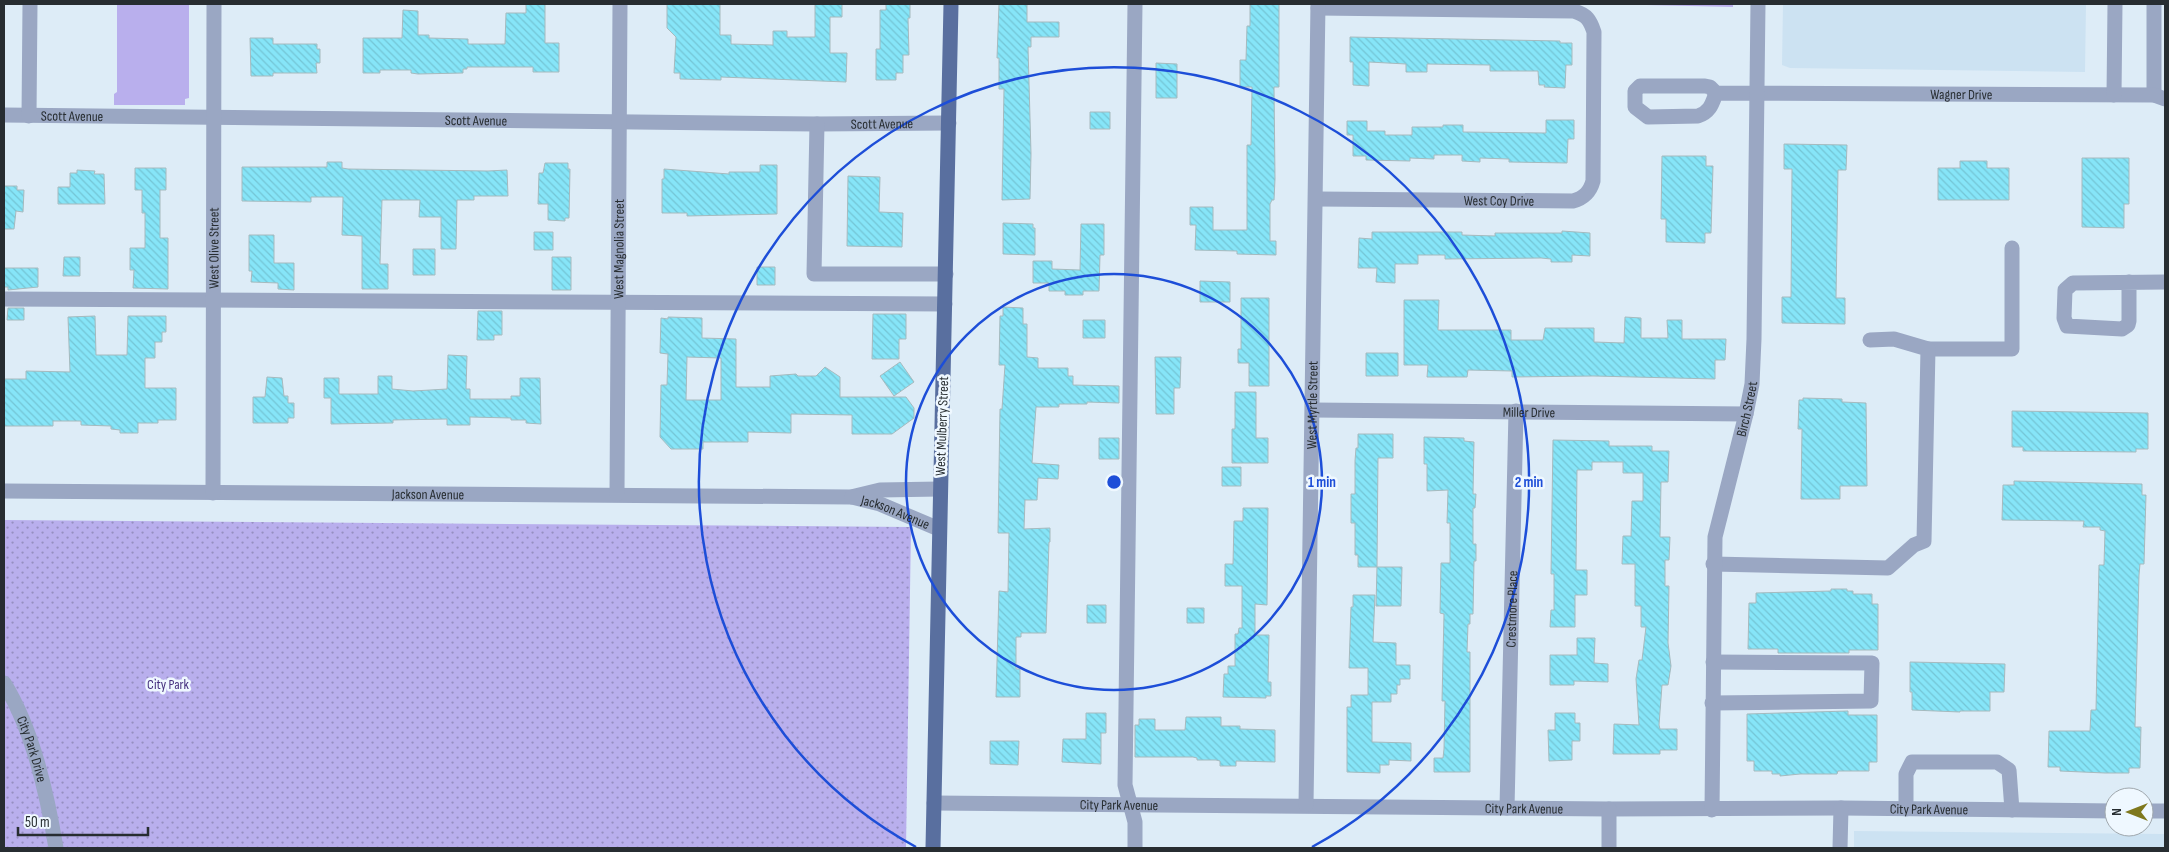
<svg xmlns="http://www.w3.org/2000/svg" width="2169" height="852" viewBox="0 0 2169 852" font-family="'Sofia Sans Condensed',sans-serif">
<defs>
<pattern id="park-dots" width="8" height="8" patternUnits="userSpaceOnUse" patternTransform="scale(1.25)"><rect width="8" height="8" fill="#b9afed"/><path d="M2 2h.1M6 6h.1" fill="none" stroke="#968fc1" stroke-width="1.8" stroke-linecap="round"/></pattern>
<pattern id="building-back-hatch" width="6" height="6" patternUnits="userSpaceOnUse" patternTransform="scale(1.25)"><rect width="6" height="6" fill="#86e5f8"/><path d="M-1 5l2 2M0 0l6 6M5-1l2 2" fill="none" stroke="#74c5d5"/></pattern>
</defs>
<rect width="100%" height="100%" fill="#ddecf7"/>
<!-- built -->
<path fill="#cce2f2" d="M1783 4H2086L2085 72 1790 68 1782 65Z
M1854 831 2165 834V848H1854Z"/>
<!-- grass -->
<path fill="#b9afed" d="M117 4H189V98L185 99V105H114V94L117 92Z
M1603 4H1733V7Z"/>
<!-- park -->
<path fill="url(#park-dots)" d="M4 520 911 527 906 848H4Z"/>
<!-- building -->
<path fill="url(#building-back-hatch)" stroke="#a6babe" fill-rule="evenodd" d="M526 4H545V43H559V72H533V67H467V69H463V73L418 74 411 73V70H380V73H363V38H402L403 10 418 11V35H429V38L468 39V44H505L506 13H526Z
M667 4H720V35H731V44L773 45V31H787V37H815V4H842V17H830V53H847L846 82 721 77V80L680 79V73H674L676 37 667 28Z
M886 4H910V18H908L909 55H903V73H896V80H876V49H880V10H886Z
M999 4H1027V22H1059V37H1031V47H1028L1031 154 1030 199 1002 200 1004 89H999V58H997Z
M1250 4H1279V87H1274L1275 179 1274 200H1272L1270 204V241H1276V255L1237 254V251L1195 250 1196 225H1190V207H1213V230H1247V145H1251L1252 87H1240V60H1246L1247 26H1250Z
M1350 37 1560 41V43H1572V65H1566L1565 88 1544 87 1545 85H1539L1538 71H1490V65L1427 64V72H1406V64L1369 62V86L1353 85V62H1350Z
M250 38H273V44H317V49H320V63H316L317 73H273V76H251Z
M1156 63 1177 64V98H1156Z
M1090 112H1110V129H1090Z
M1546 120H1574V139H1568L1567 163 1509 162V159L1480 158V162L1462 161V155H1434V159L1410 158V161L1366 160V156H1353V135H1347V121H1367V131H1385V135H1412V127H1443V125H1463V132L1546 133Z
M1784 144 1847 145 1846 170H1838L1836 298H1845V324L1782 323V297H1791L1792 169H1784Z
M1662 156H1706V166H1713L1711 233H1705V243L1666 242V219H1661Z
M2082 158H2129V204H2124V228L2082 227Z
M1960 161H1987V168H2009V200H1938V168H1960Z
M327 162H342V168L348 169 488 171 507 170 508 196H474V200H457L456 249H441V217H419L420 200H382L380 264H388V289H362V236L342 235 343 197H311V202L242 201V167H327Z
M545 163H568V169H570L569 218H565V221L548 220V204H538L539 173H543Z
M760 165H777V214L687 216V213H662V179H664V169L729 174V172H760Z
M135 168H166V190H160V238H168V289L133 288 134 270H130V248H145V213H142V190H135Z
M77 170 95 171 94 174H104L105 204H58V187H70V173H77Z
M848 176 880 177 879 212 903 213 902 247 847 246Z
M4 186H17V190H24L23 212 16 211 14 229H4Z
M1003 223 1033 224V228H1035V255L1003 254Z
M1081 224H1104V255H1100L1099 291H1083V295H1065V291H1049V283H1033V261H1052V269L1080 270Z
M1562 231 1590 233V256L1572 255V262H1551V259L1541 258 1445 259V255H1418V264H1395V283L1376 282 1377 268H1358L1359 238 1372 239V232H1462V235L1495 236V233H1562Z
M534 232H553V250H534Z
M249 235H274V263H294V290L278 289V283L251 282 252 271H249Z
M413 249H435V275H413Z
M64 257H80V276H63Z
M552 257H571V290H552Z
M757 267H775V285H757Z
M4 268H38V287L8 290V287H4Z
M1200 281 1230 282V302H1200Z
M1241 298H1269V386H1249V363H1238V349H1241Z
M1404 300H1439L1438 330H1511V340H1543L1545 328H1594V342L1624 343 1625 317 1641 318V338H1668L1667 320H1682V339H1726L1725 360H1715V379L1594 376 1512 377V371L1468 370 1467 377H1427L1428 365H1404Z
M1003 307 1023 308V324H1027V357L1038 358V368H1068V376H1073V385L1119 386V403L1087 402V404H1059V407H1036L1032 463 1059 465 1058 479 1038 478 1037 500H1025L1024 529 1050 528V542H1049L1046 633H1021V637H1016V669H1020V697H996L999 591 1008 592 1009 533H998L1000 409H1002L1005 365H999L1000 316H1003Z
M8 308H24V320H7Z
M478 311H502V335H494V340H477Z
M873 314H906V339H899V359H872Z
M95 316 96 355H127L128 316H166V332H162V342H155V358H145V388H176V420H158V423H138V433H120V430L111 429V426L81 425V421H53V426H4V379H26V371L70 372 68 317Z
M668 317 702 318V338L736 339V387H770V376L796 374 798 376H816L825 367 840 377V397H906L914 408V418L892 434H852V415L791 414V433L748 432V442H703V449H671L660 437 661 385H667L668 354 660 353 661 318 668 319ZM687 357 721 358V400H686Z
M1083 320H1105V338H1083Z
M1366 353H1398V376H1366Z
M448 355 467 356 466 389H470V399H511V396H520V378H540L541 424 526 423V420H511V418L470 417V425H447V419L393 420V423L331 424V398H324V378H339V394H378V376H392V389L413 391 447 389Z
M1155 357H1181L1180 388H1174V414H1156Z
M900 362 914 382 894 396 880 376Z
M267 377 282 378 284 396H288V403H294V418H288V423H253V397H265Z
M1235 392H1256V438H1268V463H1232V429H1235Z
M1803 398 1842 399V402L1866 403 1867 486H1840V499H1801L1802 429H1798L1799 400H1803Z
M2012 411 2148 413V449H2136V452L2023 451V447H2012Z
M1358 434H1393V458H1378L1377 567H1402L1401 606H1376L1377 567H1358V555H1355V523H1351V494H1355V461L1356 448H1358Z
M1424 437 1464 438V441L1474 442 1473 494H1476L1475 508H1473V544H1476V561H1474L1473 614H1470V624H1468L1467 652H1470V772H1434V758H1443L1444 749 1445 701H1442L1444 614 1440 613 1441 563H1450V523H1447L1448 490 1427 491V464H1424Z
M1099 438H1119V459H1099Z
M1553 440 1609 441V446H1652V451H1669L1668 482H1661L1660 537H1670L1669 560H1665V586H1669L1668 643 1671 666 1668 685H1662L1659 725 1660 729H1677V750H1660V754H1613L1614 724 1639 725 1636 679 1639 660H1642L1646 627H1641V606H1635V564H1622L1623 536H1631L1632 501H1643V473H1623V462H1592V470H1577L1576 570H1587V595H1575V627H1550L1551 610H1554V574H1551Z
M1222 467H1241V486H1222Z
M2014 481 2142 484V495H2146L2144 564H2140L2139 575 2135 727H2141L2140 768H2129V773H2105L2060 771V767H2048L2049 731H2090L2091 710H2096L2099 565H2104L2105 531 2100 530V527H2083L2084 521 2002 520 2003 485H2014Z
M1243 508H1268L1267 605 1255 604V635H1269L1268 682H1271V696H1266V698L1223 697 1224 674H1228V666H1235V634H1238L1239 628H1242V586H1225V564H1233L1234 521H1243Z
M1831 589H1847V591H1853V594H1872V604H1878V650H1849V653H1778V649H1748L1749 603H1756V593L1831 591Z
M1353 595H1375L1373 642 1396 643V665H1410V679H1400V685H1397V694H1391V702H1372V742L1411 743V761L1389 760V765H1380V773L1347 772V707H1351V695H1368V668H1349L1351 607H1353Z
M1087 605H1106V623H1087Z
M1187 608H1204V623H1187Z
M1577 638H1595L1594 663 1608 664V682L1574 681V685H1550V655H1577Z
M1910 662 2005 664 2004 692H1990V711H1960V712L1912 710V692H1910Z
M1848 711V715H1877V762H1869V771H1838L1837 774H1800L1780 776V774H1772V771H1754V761H1747V714Z
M1086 713H1106V733H1101V764L1062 762 1063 739H1086Z
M1555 713H1575V723H1580V741H1572V760L1549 761 1548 730H1555Z
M1186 717H1221V726H1240V729L1275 730V762L1236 761V766H1220V761L1216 760H1197V758L1193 757H1135V725H1139V719H1155V730H1185Z
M990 741H1019L1018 765 990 764Z"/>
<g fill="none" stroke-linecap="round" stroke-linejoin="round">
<!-- minor -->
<g stroke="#9aa7c3" stroke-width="15">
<path d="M2154 4V95"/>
<path id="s1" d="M1716 93C1712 104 1710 112 1698 116L1648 117 1635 107V91L1640 86H1705L1710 87 1716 93 2154 95 2165 99"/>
<path d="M2114 95 2115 4"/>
<path id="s2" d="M4 115 817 124 949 123"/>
<path d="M29 116 30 4"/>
<path d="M817 124 814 274H946"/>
<path id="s3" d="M1317 199 1573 201C1584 198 1590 192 1593 181L1594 32C1590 20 1587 15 1574 11L1318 8"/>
<path d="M2129 282V321L2128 325 2122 329 2067 326 2064 318 2065 290 2073 283 2165 282"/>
<path d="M4 299 945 304"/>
<path d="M1928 349H2012V248"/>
<path id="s4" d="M1313 410 1746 414"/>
<path id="s5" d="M4 491 851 497 880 490 940 489"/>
<path id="s6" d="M213 493 214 4"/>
<path id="s7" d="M617 494 620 4"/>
<path id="s8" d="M852 497 880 504 939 529"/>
<path d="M1713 564 1888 568 1914 545 1924 541 1928 349 1894 339 1870 340"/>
<path id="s9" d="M4 683C33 730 47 794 56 848"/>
<path d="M1712 703 1871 701 1872 663 1713 662"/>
<path id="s10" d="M934 803 1609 809 1841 808 2114 811"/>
<path id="s11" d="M1306 805 1318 4"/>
<path id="s12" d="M1507 808 1516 411"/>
<path d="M1906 809V774L1912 762H1997L2009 770 2012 810"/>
<path id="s13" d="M1712 810 1715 537 1746 414 1752 384 1754 339 1758 4"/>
<path d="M2144 811H2165"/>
<path d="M1135 848V822L1125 785 1135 4"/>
<path d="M1609 848V809"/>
<path d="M1840 848 1841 808"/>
</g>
<!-- major -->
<path stroke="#596f9f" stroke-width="15" d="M933 848 951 4"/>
</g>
<!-- distance rings -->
<g fill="none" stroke="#1d4ed8" stroke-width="2.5">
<circle cx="1114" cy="482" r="208"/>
<path d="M916 847A415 415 0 1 1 1312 847"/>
</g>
<g text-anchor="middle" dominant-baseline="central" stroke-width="5" stroke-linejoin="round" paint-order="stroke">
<!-- street labels -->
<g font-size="14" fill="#272d31" stroke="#eff8ff">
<text stroke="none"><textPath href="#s1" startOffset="444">Wagner Drive</textPath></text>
<text stroke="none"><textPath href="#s2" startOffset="68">Scott Avenue</textPath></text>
<text stroke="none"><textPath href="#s2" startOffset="472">Scott Avenue</textPath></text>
<text stroke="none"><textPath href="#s2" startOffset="878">Scott Avenue</textPath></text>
<text stroke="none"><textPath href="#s3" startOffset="182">West Coy Drive</textPath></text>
<text stroke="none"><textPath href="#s6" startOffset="245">West Olive Street</textPath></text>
<text stroke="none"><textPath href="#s7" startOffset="245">West Magnolia Street</textPath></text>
<text stroke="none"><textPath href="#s11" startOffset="400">West Myrtle Street</textPath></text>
<text stroke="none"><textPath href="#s13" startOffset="405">Birch Street</textPath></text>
<text stroke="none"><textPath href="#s4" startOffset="216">Miller Drive</textPath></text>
<text transform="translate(942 426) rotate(-88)">West Mulberry Street</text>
<text stroke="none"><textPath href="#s5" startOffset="424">Jackson Avenue</textPath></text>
<text stroke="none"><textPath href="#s8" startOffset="46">Jackson Avenue</textPath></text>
<text stroke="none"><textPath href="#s12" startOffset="199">Crestmore Place</textPath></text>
<text stroke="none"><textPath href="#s9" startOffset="72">City Park Drive</textPath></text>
<text stroke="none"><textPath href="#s10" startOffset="185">City Park Avenue</textPath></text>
<text stroke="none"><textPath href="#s10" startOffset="590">City Park Avenue</textPath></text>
<text stroke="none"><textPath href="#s10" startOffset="995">City Park Avenue</textPath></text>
</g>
<!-- park labels -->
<g font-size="14" fill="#46317e" stroke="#eff8ff">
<text x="168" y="684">City Park</text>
</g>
</g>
<circle cx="1114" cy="482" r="8" fill="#1d4ed8" stroke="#eff8ff" stroke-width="2.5"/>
<g font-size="15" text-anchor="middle" font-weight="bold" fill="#1d4ed8" stroke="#eff8ff" stroke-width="5" stroke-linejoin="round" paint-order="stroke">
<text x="1322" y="487">1 min</text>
<text x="1529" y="487">2 min</text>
</g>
<!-- border -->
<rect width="2169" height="852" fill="none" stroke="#272d31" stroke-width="10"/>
<!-- north arrow -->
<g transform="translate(2129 812) rotate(270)"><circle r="24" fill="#eff8ff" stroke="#9fa7ad"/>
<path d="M0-4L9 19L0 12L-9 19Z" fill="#7f781d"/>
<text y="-8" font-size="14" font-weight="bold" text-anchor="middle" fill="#272d31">N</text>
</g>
<!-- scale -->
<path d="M18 827v8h130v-8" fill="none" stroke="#272d31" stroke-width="2.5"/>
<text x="25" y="827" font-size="15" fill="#272d31" stroke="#eff8ff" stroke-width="4" paint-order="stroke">50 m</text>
</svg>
